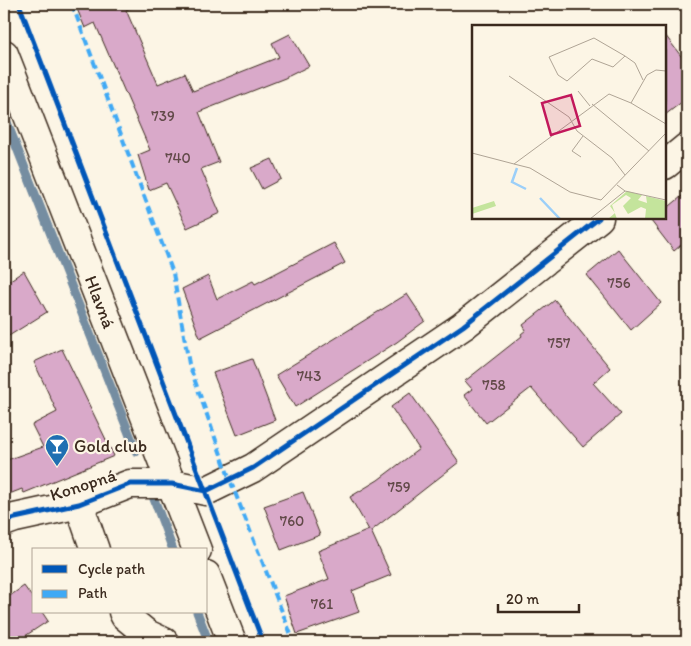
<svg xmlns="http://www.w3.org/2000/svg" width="691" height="646" viewBox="0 0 691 646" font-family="Itim,sans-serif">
<rect width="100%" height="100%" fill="#fcf5e5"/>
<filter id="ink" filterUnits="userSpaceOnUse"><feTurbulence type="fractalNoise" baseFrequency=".02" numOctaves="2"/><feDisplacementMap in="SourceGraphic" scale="10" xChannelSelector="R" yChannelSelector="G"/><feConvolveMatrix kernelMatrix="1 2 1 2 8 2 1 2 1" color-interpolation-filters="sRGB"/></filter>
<g filter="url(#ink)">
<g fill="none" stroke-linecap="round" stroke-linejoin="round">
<!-- stream -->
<path stroke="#758da1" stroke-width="9" d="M4 115 136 451
M154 499 173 550
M197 612 206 635"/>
</g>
<!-- building -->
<path fill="#d9a9c9" stroke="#3b2a1e" d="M75 4H140L126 10 158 84 185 73 193 91 279 57 272 43 290 34 309 66 285 78 199 112 219 162 201 169 220 213 187 228 166 183 149 190 138 155 150 150 95 23 85 28Z
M665 35 687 64V98L665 115Z
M272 159 281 179 262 189 251 168Z
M687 192V240L674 251 651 221 656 218H665V210Z
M334 243 345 263 200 338 182 289 208 276 217 299 253 281 255 284Z
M618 249 661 303 631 330 587 275Z
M24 271 47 312 4 339V284Z
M407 294 425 321 397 342 295 407 276 375Z
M555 300 610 368 593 383 621 414 583 447 531 388 486 423 464 395 472 389 465 381 522 336 521 334 526 330 523 325Z
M62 349 114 456 24 493 22 489 4 496V461L43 447 32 425 57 412 34 362Z
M252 359 275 420 237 435 213 373Z
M410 393 459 462 371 531 391 575 352 591 359 612 297 634 284 596 329 579 318 551 369 530 350 497 378 480 419 449 391 407Z
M303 492 320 535 281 550 264 506Z
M24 586 34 600V612H42L48 621 16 642H4V600Z"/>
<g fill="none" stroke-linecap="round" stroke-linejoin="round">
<!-- street casing -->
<g stroke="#3b2a1e" stroke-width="31">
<path id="street" d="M665 165 687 147
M79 504 95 550
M4 522 15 518 79 504 130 484H172L206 491 253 468 463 326 599 218
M123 612 125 616 147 634 164 642"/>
</g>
<!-- secondary casing -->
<g stroke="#3b2a1e" stroke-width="31">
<path id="secondary" d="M4 54 197 550
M206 575 232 642"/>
</g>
<!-- street -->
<use href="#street" stroke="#fcf5e5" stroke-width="28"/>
<!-- secondary -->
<use href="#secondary" stroke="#fcf5e5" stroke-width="28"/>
<!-- quiet -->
<path stroke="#3fa9f5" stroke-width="4" stroke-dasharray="8 4" stroke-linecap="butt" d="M72 4 173 273 189 364 230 480 294 642"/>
<!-- cycleway casing -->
<g stroke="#fcf5e5" stroke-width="8">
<path id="cycleway" d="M19 4 263 642
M4 522 15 518 79 504 130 484H172L206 491 253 468 463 326 599 218"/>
</g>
<!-- cycleway -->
<use href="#cycleway" stroke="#0057b8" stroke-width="5"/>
</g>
</g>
<!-- icons -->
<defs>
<g id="bar-pin" transform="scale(1.25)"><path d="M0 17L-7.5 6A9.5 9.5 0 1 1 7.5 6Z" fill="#1f6fb2" stroke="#fcf5e5"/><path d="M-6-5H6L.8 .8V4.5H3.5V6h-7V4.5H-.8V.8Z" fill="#fff"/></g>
</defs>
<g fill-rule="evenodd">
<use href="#bar-pin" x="57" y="446"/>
</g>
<g text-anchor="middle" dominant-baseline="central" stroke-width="4.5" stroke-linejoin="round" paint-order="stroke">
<!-- number labels -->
<g font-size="15" fill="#624a49">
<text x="163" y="116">739</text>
<text x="178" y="158">740</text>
<text x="619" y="283">756</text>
<text x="559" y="343">757</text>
<text x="309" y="376">743</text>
<text x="494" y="385">758</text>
<text x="399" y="487">759</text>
<text x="292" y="521">760</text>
<text x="322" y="604">761</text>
</g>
<!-- street labels -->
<g font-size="18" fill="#3b2a1e" stroke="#fcf5e5">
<text transform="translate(100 302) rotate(69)">Hlavná</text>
<text transform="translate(83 485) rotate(-18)">Konopná</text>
</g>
<!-- poi labels -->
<g font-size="18" fill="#3b2a1e" stroke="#fcf5e5" text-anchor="start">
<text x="74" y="446">Gold club</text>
</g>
</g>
<!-- overview -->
<g transform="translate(472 25)">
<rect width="194" height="194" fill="#fcf5e5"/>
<path d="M155 166 170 170 166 175 175 178 174 171 194 176V194H173L174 184 169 182 156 189 151 181 159 173 154 170 140 180 145 194H136L143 188 138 181ZM22 176 24 181 0 189V183Z" fill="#c4e49c"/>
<path fill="none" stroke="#9bcff9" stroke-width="2.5" d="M45 143 40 157 54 164M68 173 88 194"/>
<path fill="none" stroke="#afa495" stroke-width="1" d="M153 31 141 42 120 34 95 56 86 50 77 32 122 13 153 31 163 38 171 55M37 51 97 92 105 106 140 133 153 150M106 66 118 81M159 78 175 50 184 45 194 46M120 79 177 126M0 128 42 139 137 69 159 78 194 99M109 132 100 126 111 111M42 139 58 143 98 167 129 175 194 108M145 160 153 166 194 175M118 194 153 166"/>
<path fill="#c2185b" fill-opacity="0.15" stroke="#c2185b" stroke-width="2.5" d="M99 70 108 101 79 110 70 78Z"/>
<rect width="194" height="194" fill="none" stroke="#3b2a1e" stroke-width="2.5"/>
</g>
<!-- margin -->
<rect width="691" height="646" fill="none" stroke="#fcf5e5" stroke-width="20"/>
<rect x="10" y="10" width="671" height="626" fill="none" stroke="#3b2a1e" stroke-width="2" filter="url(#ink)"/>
<!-- legend -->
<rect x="32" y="548" width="175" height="65" fill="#fcf5e5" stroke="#afa495"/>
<rect x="42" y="565" width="25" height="8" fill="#0057b8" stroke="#afa495"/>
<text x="78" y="574" font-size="15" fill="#3b2a1e">Cycle path</text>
<rect x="42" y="590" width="25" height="8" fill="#3fa9f5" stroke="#afa495"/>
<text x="78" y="598" font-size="15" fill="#3b2a1e">Path</text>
<!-- scale -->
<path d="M498 604v8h81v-8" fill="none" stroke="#3b2a1e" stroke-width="2.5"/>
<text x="506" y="604" font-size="15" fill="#3b2a1e" stroke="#fcf5e5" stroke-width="4" paint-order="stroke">20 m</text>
</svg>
